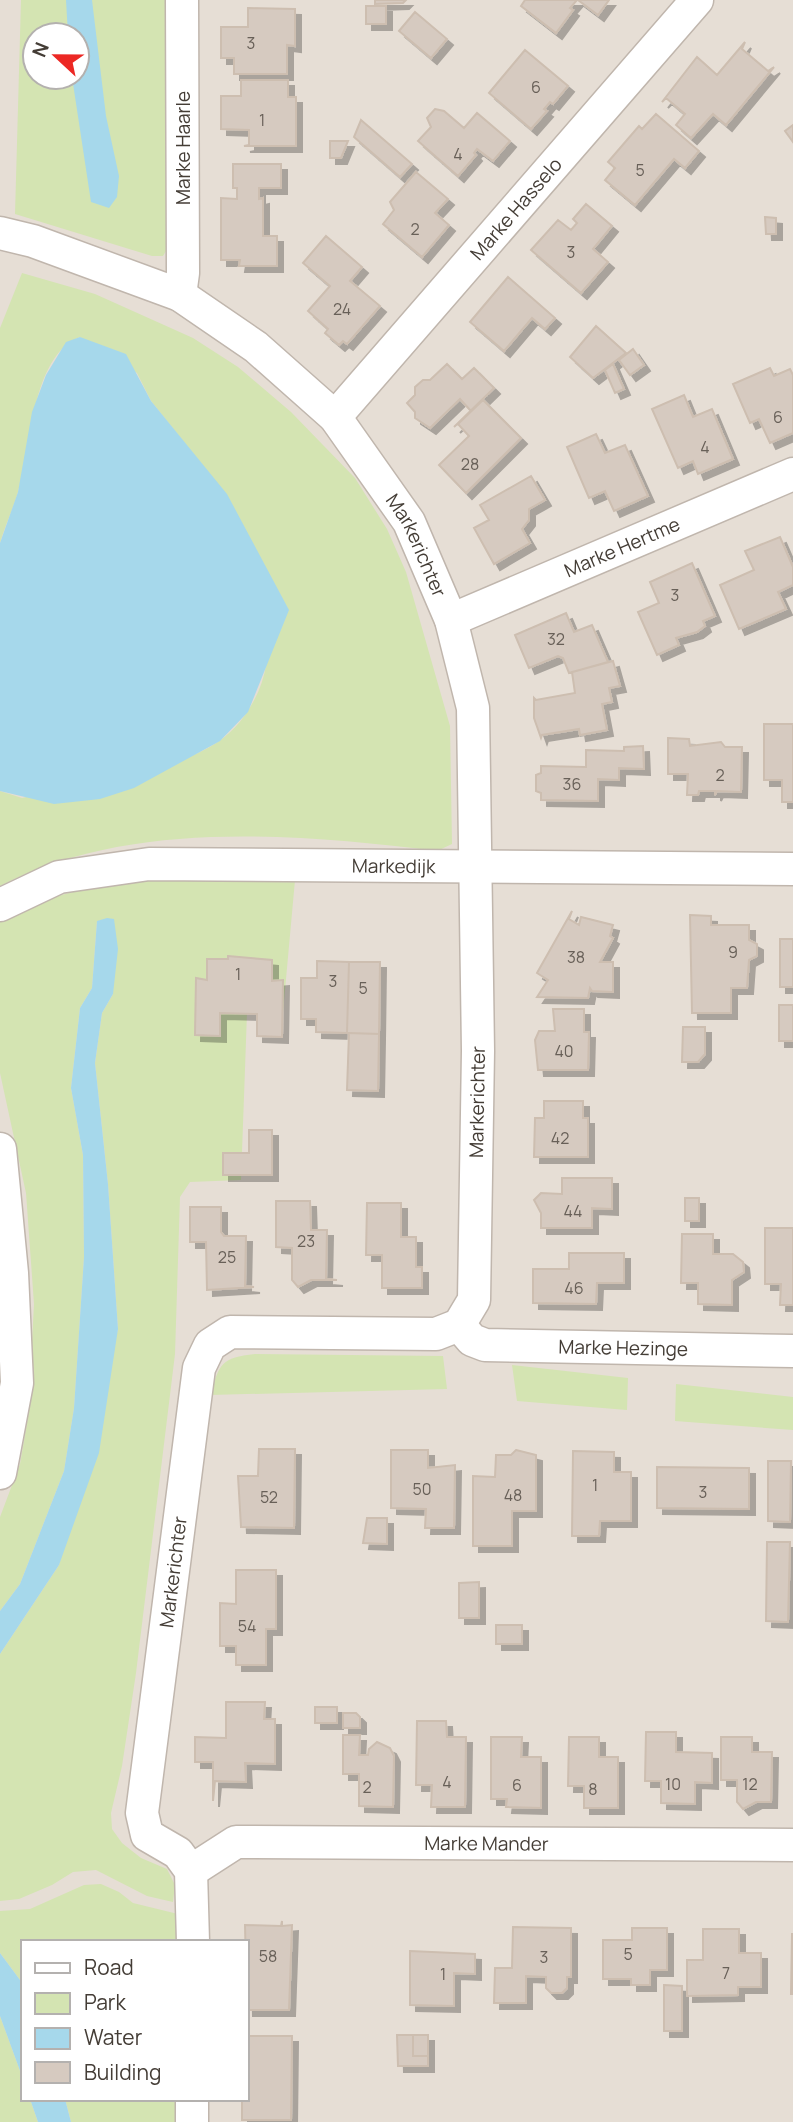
<svg xmlns="http://www.w3.org/2000/svg" width="793" height="2122" viewBox="0 0 793 2122" font-family="Manrope,sans-serif">
<defs>
<filter id="shadow"><feDropShadow dx="6" dy="6" stdDeviation="0" flood-color="#0004"/></filter>
</defs>
<rect width="100%" height="100%" fill="#f2ede6"/>
<!-- residential -->
<path fill="#e6ded5" fill-rule="evenodd" d="M0 0H793V2122H0ZM35 35H77V77H35ZM23 1942H247V2099H23Z"/>
<!-- green -->
<path fill="#d4e4b2" fill-rule="evenodd" d="M21 0H168L171 243 163 256H152L15 214ZM35 35H77V77H35Z
M22 273 95 294 193 338 238 367 291 412 355 478 387 529 406 572 450 726 452 844 437 851C297 834 129 819 0 886V791L22 798C75 785 178 771 219 741 243 725 262 693 266 665L195 456 151 401 137 373 80 337C31 356 31 448 18 492 13 509 5 526 0 543V328Z
M135 880H295L283 1012 247 1013 241 1180 190 1182 180 1197 175 1354 136 1673 122 1766 111 1813 112 1829 122 1843 141 1858 167 1869 175 1885 173 1902 147 1896 96 1870 73 1872 52 1885 19 1899 0 1901V1654L59 1565 118 1329 108 1184 95 1063 102 1013 113 994 97 921 92 988 80 1008 71 1088 83 1155 84 1257 74 1408 64 1471 20 1584 0 1611V1517L20 1464 28 1417 34 1304 26 1193 0 1073V918C45 898 86 886 135 880Z
M255 1354 443 1356 447 1389 210 1395C220 1363 221 1358 255 1354Z
M512 1365 628 1378 627 1410 517 1401Z
M676 1384 793 1397V1430L675 1421Z
M101 1884 119 1892 133 1903 178 1914V1942H23V1984L0 1953V1911L30 1909 84 1885Z
M0 2016 23 2079V2099H30L38 2122H0Z
M65 2099H176V2122H71Z"/>
<!-- water -->
<path fill="#a6d8eb" d="M66 0H92L106 116 119 176 117 197 109 208 91 202 72 77H77V35H68Z
M80 337 126 354 151 401 227 494 289 610 248 712 220 741 134 788 100 799 54 804 0 791V543L18 492 32 412 46 375 66 342Z
M107 918 114 919 118 949 113 994 102 1013 95 1063 108 1184 118 1329 99 1453 59 1565 0 1654V1611L20 1584 64 1471 74 1408 84 1257 83 1155 71 1088 80 1008 92 988 97 921Z
M0 1953 23 1984V2079L0 2016Z
M30 2099H65L71 2122H38Z"/>
<!-- building -->
<path fill="#d6cac0" stroke="#cdbeb0" stroke-width="2" filter="url(#shadow)" d="M375 0H406L403 3 375 4Z
M525 0H577L570 8 573 10 556 33 521 6Z
M578 0H609L598 15Z
M366 6H386V24H366Z
M248 8 295 9V46L287 45V74H234V58H221V27H248Z
M415 12 447 39 431 58 399 31Z
M745 42 742 49 768 71 774 67 726 125 713 114 691 138 676 125 685 114 666 98 662 102 697 57 717 75Z
M525 50 568 86 553 104 550 102 544 109 547 111 531 129 489 93Z
M241 80H288V97H296V146H244L249 145V130L221 129V96H241Z
M435 109 444 111 464 128 477 113 510 141 493 161 477 149 474 153 476 155 458 176 418 141 431 127 427 118Z
M656 114 699 151 685 168 674 159 635 205 605 180 615 168 608 162 639 126 642 129Z
M361 120 412 164 400 177 354 137Z
M793 125V142L785 131Z
M330 141H348L341 158H330Z
M233 164H281V188H259V199L263 198V236H277V266H239L240 260H221V198L237 199V188H233Z
M416 172 448 199 435 213 449 225 422 257 383 224 394 210 390 202Z
M586 204 612 226 593 249 608 262 581 293 531 250 558 220 571 230 577 223 573 219Z
M765 217 776 218V234H766Z
M326 236 362 267 350 281 380 306 347 344 343 341 339 345 325 333 328 329 308 311 330 286 303 263Z
M508 277 555 318 545 329 532 318 504 351 470 322Z
M596 326 626 353 593 378 570 357Z
M633 349 644 365 630 375 619 360Z
M447 364 462 379 474 368 494 388 454 427 471 411 460 399 430 428 415 418V412L407 403 415 395V387L423 380H430Z
M613 364 624 389 615 393 605 370Z
M770 368 774 376 790 369 793 375V433L770 443 759 419 750 423 733 384Z
M684 395 693 417 712 409 733 459 698 474 693 461 678 468 652 409Z
M483 400 521 438 466 493 439 465 469 436 458 424Z
M596 434 605 453 625 445 648 496 614 511 605 491 589 498 567 447Z
M531 476 545 500 529 509V520L522 529 530 543 494 564 474 528 489 520 480 505Z
M780 537 793 567V585L778 592 786 609 739 629 720 585 754 570 745 551Z
M692 563 715 616 703 621 705 626 697 632 676 638 679 645 657 655 638 612 659 603 650 582Z
M566 613 574 632 592 625 608 662 569 673 563 658 558 656 529 668 515 635Z
M613 661 620 686 609 688 612 702 602 704 607 730 580 735 579 729 542 735 541 738 534 718V698L536 700 575 693 572 672Z
M764 724H793V802H782V780H764Z
M668 738 689 739 690 746 721 742 725 747H742L741 792 717 791 715 795V791H699L698 795H687L688 774H668Z
M643 746 644 769 619 768V780L598 779V801L541 800V793L536 791V775L541 773V766L586 767V750L624 751V747Z
M572 911 569 919 579 925 581 917 613 925 610 936 613 938 600 962H613V992L592 991 590 988 588 998 537 997 548 980 537 973Z
M690 915 711 916V925H749V940L757 944V956L749 960 747 988H731V1013H692Z
M780 939H793V987H780Z
M228 956 272 960V981L283 980 282 1037 257 1036V1014L220 1013V1036L195 1035 196 978 207 980V959H228Z
M317 961 349 962 347 1033 316 1032V1019H301V978H317Z
M349 962H380L379 1034 347 1033Z
M779 1005H793V1041H779Z
M553 1009H584V1032H589L588 1070H538L535 1040 539 1031H555Z
M683 1027H705V1054L698 1062H682Z
M349 1033 379 1034 378 1091 347 1090Z
M544 1101H583V1118H588V1157H534L535 1118H544Z
M249 1130H272V1175H223V1153H249Z
M562 1178H612V1209L592 1208V1228H541V1213L534 1200 541 1193 562 1194Z
M685 1198H699V1221H685Z
M276 1201H310L311 1230H327L326 1279 337 1280H311L298 1287 292 1280V1248L276 1247Z
M367 1203H401V1237H416V1267H422V1288H382V1255H366Z
M190 1207H221V1232L224 1236H246L245 1286 254 1287 207 1290 206 1242H190Z
M765 1228H793V1305H780L781 1284H765Z
M682 1234H713V1254H733L743 1262 744 1272 732 1280V1305L698 1304V1283H681Z
M569 1253H624V1283H597L596 1304 533 1303V1269H569Z
M259 1449H295L294 1528 241 1527 238 1476H258Z
M391 1450H428V1468L455 1465 454 1528H425L426 1509 391 1508Z
M516 1450 536 1455V1511H512V1546H473V1476L495 1477 496 1455H511Z
M573 1451 614 1452V1472H631V1521H600L599 1536H572Z
M768 1461H791L790 1522 768 1521Z
M657 1467 749 1468V1509L657 1508Z
M367 1518H387V1544L363 1543Z
M767 1542H790L788 1622 766 1621Z
M236 1570H276V1629H266V1665H236V1646H220V1603L236 1604Z
M479 1582V1618H459V1583Z
M496 1625H522V1644H496Z
M226 1702H265L264 1719H275V1764L245 1763 246 1782 215 1781 213 1801V1762H195V1737L226 1738Z
M315 1707H337V1723H315Z
M343 1713H356L360 1717V1728H343Z
M417 1721H446L447 1737H466L465 1807H431L432 1785H416Z
M646 1732H676V1752L712 1753V1783L695 1782V1804L661 1803V1781H645Z
M343 1735H360L359 1755H368L369 1749 377 1742 390 1748 394 1756 393 1807 359 1806V1774H343Z
M491 1737H522L521 1757H541V1808L506 1807 507 1799H491Z
M569 1737H599V1757H618V1808H584V1786H568Z
M721 1737H752V1752H772L771 1802H756L743 1809 737 1802V1780H721Z
M282 1921V1926L292 1925 289 2010H247L245 1925 281 1926Z
M513 1927 571 1928V1977H567V1988L562 1993H551L546 1988V1977L526 1976V2003H494L495 1968H512Z
M632 1928H667V1970H650V1985H631V1979H603V1940H632Z
M703 1929H739V1953H761V1987H738V1995L687 1996V1960H703Z
M792 1934H793V1994H791Z
M410 1951 475 1954V1974L454 1973V2006L410 2005Z
M664 1985 682 1986V2031H664Z
M397 2035H413V2056H428V2066H398Z
M413 2035H428V2056H413Z
M247 2036H292L291 2120H242V2099H247L249 2069Z"/>
<g fill="none" stroke-linecap="round" stroke-linejoin="round">
<!-- street casing -->
<g stroke="#c0b6ad" stroke-width="35">
<g id="street">
<path id="s1" d="M0 233 33 241 180 295 256 347 335 417 409 522 451 620 473 708 478 1051 474 1300 459 1325 436 1334 230 1332 210 1345 199 1368 142 1813 147 1835 178 1853 191 1871 193 1942"/>
<path d="M180 295 183 273 182 0"/>
<path id="s2" d="M335 417 697 0"/>
<path id="s3" d="M451 620 793 474"/>
<path id="s4" d="M0 905 59 877 149 864 793 869"/>
<path d="M0 1149 12 1273 17 1383 0 1473"/>
<path id="s5" d="M459 1325 472 1340 485 1345 793 1351"/>
<path id="s6" d="M191 1871 236 1842 793 1845"/>
<path d="M192 2122V2099"/>
</g>
</g>
<!-- street -->
<use href="#street" stroke="#fff" stroke-width="32"/>
</g>
<g text-anchor="middle" dominant-baseline="central" stroke-width="6" stroke-linejoin="round" paint-order="stroke">
<!-- number labels -->
<g font-size="16" fill="#686058">
<text x="251" y="43">3</text>
<text x="536" y="87">6</text>
<text x="262" y="120">1</text>
<text x="458" y="154">4</text>
<text x="640" y="170">5</text>
<text x="415" y="229">2</text>
<text x="571" y="252">3</text>
<text x="342" y="309">24</text>
<text x="778" y="417">6</text>
<text x="705" y="447">4</text>
<text x="470" y="464">28</text>
<text x="675" y="595">3</text>
<text x="556" y="639">32</text>
<text x="720" y="775">2</text>
<text x="572" y="784">36</text>
<text x="733" y="952">9</text>
<text x="576" y="957">38</text>
<text x="238" y="974">1</text>
<text x="333" y="981">3</text>
<text x="363" y="988">5</text>
<text x="564" y="1051">40</text>
<text x="560" y="1138">42</text>
<text x="573" y="1211">44</text>
<text x="306" y="1241">23</text>
<text x="227" y="1257">25</text>
<text x="574" y="1288">46</text>
<text x="595" y="1485">1</text>
<text x="422" y="1489">50</text>
<text x="703" y="1492">3</text>
<text x="513" y="1495">48</text>
<text x="269" y="1497">52</text>
<text x="247" y="1626">54</text>
<text x="447" y="1782">4</text>
<text x="673" y="1784">10</text>
<text x="750" y="1784">12</text>
<text x="517" y="1785">6</text>
<text x="367" y="1787">2</text>
<text x="593" y="1789">8</text>
<text x="628" y="1954">5</text>
<text x="268" y="1956">58</text>
<text x="544" y="1957">3</text>
<text x="726" y="1973">7</text>
<text x="443" y="1974">1</text>
</g>
<!-- street labels -->
<g font-size="19" fill="#443d36" stroke="#fff">
<text transform="translate(183 148) rotate(-90)">Marke Haarle</text>
<text stroke="none"><textPath href="#s2" startOffset="276">Marke Hasselo</textPath></text>
<text stroke="none"><textPath href="#s1" startOffset="541">Markerichter</textPath></text>
<text stroke="none"><textPath href="#s3" startOffset="186">Marke Hertme</textPath></text>
<text stroke="none"><textPath href="#s4" startOffset="401">Markedijk</textPath></text>
<text transform="translate(477 1102) rotate(-89)">Markerichter</text>
<text stroke="none"><textPath href="#s5" startOffset="172">Marke Hezinge</textPath></text>
<text transform="translate(173 1572) rotate(-83)">Markerichter</text>
<text stroke="none"><textPath href="#s6" startOffset="304">Marke Mander</textPath></text>
</g>
</g>
<!-- legend -->
<rect x="21" y="1940" width="228" height="161" fill="#ffffff" stroke="#b4b1af" stroke-width="2"/>
<rect x="35" y="1963" width="35" height="10" fill="#ffffff" stroke="#b4b1af" stroke-width="2"/>
<text x="84" y="1975" font-size="21" fill="#443d36">Road</text>
<rect x="35" y="1993" width="35" height="21" fill="#d4e4b2" stroke="#b4b1af" stroke-width="2"/>
<text x="84" y="2010" font-size="21" fill="#443d36">Park</text>
<rect x="35" y="2028" width="35" height="21" fill="#a6d8eb" stroke="#b4b1af" stroke-width="2"/>
<text x="84" y="2045" font-size="21" fill="#443d36">Water</text>
<rect x="35" y="2062" width="35" height="21" fill="#d6cac0" stroke="#b4b1af" stroke-width="2"/>
<text x="84" y="2080" font-size="21" fill="#443d36">Building</text>
<!-- north arrow -->
<g transform="translate(56 56) rotate(292)"><circle r="33" fill="#ffffff" stroke="#b4b1af" stroke-width="2"/>
<path d="M0-5L12 26L0 18L-12 26Z" fill="#ec2824"/>
<text y="-10" font-size="19" font-weight="bold" text-anchor="middle" fill="#443d36">N</text>
</g>
</svg>
